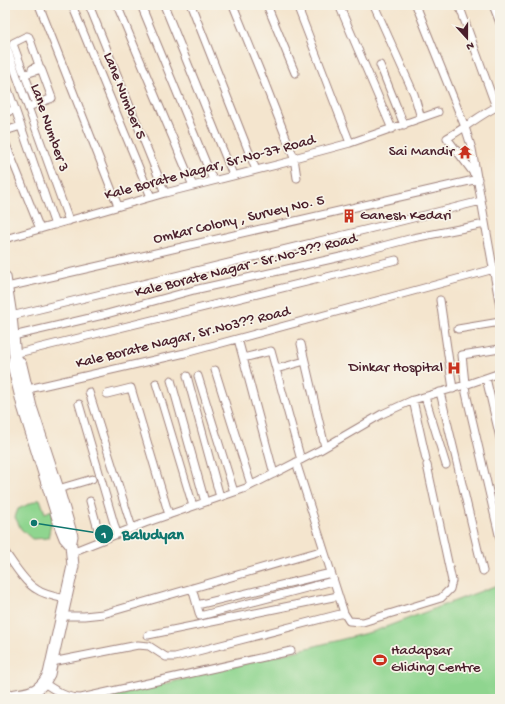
<svg xmlns="http://www.w3.org/2000/svg" width="505" height="704" viewBox="0 0 505 704" font-family="'Gochi Hand',sans-serif">
<rect width="100%" height="100%" fill="#f7f3e8"/>
<filter id="ink" filterUnits="userSpaceOnUse"><feTurbulence type="fractalNoise" baseFrequency=".025" numOctaves="2"/><feDisplacementMap in="SourceGraphic" scale="8" xChannelSelector="R" yChannelSelector="G"/><feConvolveMatrix kernelMatrix="1 2 1 2 8 2 1 2 1" color-interpolation-filters="sRGB"/></filter>
<filter id="wash" filterUnits="userSpaceOnUse"><feTurbulence type="fractalNoise" baseFrequency=".012" numOctaves="4" result="noise"/><feDisplacementMap in="SourceGraphic" scale="16" xChannelSelector="R" yChannelSelector="G"/><feGaussianBlur stdDeviation="0.9" result="paint"/><feColorMatrix in="noise" values="0 0 0 0 0 0 0 0 0 0 0 0 0 0 0 0 0 1.4 0 .05"/><feComposite in="paint" operator="in"/></filter>
<g filter="url(#wash)">
<rect width="100%" height="100%" fill="#f4e5ce"/>
<!-- green -->
<path fill="#8fd58f" stroke="#6c7a5d" d="M40 499 45 513 52 510 53 514 48 538 32 539 21 529 15 517 18 509Z
M500 584V699H93L144 689 375 631Z"/>
</g>
<g filter="url(#ink)">
<g fill="none" stroke-linecap="round" stroke-linejoin="round">
<!-- street casing -->
<g stroke="#9f827c" stroke-width="9">
<path id="street" d="M39 5 118 206
M72 5 151 197
M89 5 165 193
M117 5 193 186
M141 5 213 180
M164 5 233 175
M191 5 256 170
M233 5 262 76 294 158 297 178
M267 5 295 73
M297 5 350 143
M339 5 392 129
M374 5 414 94 421 118
M416 5 465 127 472 149 500 307
M459 5 496 107
M493 5 500 23
M5 43 69 221
M380 65 404 125
M23 71 13 44V43L27 36 29 37 39 65 32 69
M5 81 15 109 5 113
M28 107 50 99 52 98 42 71 41 69 26 74 25 76 36 104
M15 109 55 225
M5 131 21 126
M5 142 40 229
M5 239 165 193 292 161 294 158 350 143 438 112
M7 287 478 179 447 138C465 128 481 114 500 105
M440 300 453 389
M11 316 385 225 481 201
M458 329 500 322
M13 336 103 315 194 290 345 256 413 238 485 224
M238 339 274 474
M301 344 325 447
M500 349 462 355 466 393 500 539
M14 354 396 260
M243 358 271 351 301 460
M276 369 305 361
M215 370 251 485
M187 376 220 497
M198 376 234 492
M486 378 500 438
M171 380 205 502
M156 383 193 506
M24 390 185 353 494 269
M89 392 132 528
M440 392 483 571
M107 394 131 388 169 515
M425 397 446 465
M413 400 426 459
M79 404 117 534
M296 462 344 613 349 621 363 622 441 598 450 589 452 581 427 465
M58 489 92 479
M90 501 101 540
M5 552C13 563 24 582 36 589 44 595 56 597 66 599
M72 552 145 523 246 488 320 450 382 414 413 400 465 385 500 373
M192 588 200 616 333 581
M197 605 331 573
M62 616H84L103 614 324 550
M148 635 338 596
M52 662 138 645 149 646 166 657H175L344 613
M44 683C56 691 66 698 81 698L291 651"/>
</g>
<!-- secondary casing -->
<g stroke="#9f827c" stroke-width="13">
<path id="secondary" d="M5 277 11 316 15 357 13 365 23 406 61 528 65 538 71 545 73 566 49 674C38 696 27 692 5 697
M15 357 21 365 31 407 58 489 72 536 71 541"/>
</g>
<!-- street -->
<use href="#street" stroke="#fff" stroke-width="7"/>
<!-- secondary -->
<use href="#secondary" stroke="#fff" stroke-width="11"/>
</g>
</g>
<!-- icons -->
<defs>
<g id="temple-bare" transform="scale(1.08)"><path d="M0-6L5-2H3V0L6.5 2.5H4V6H1.5V3h-3V6H-4V2.5H-6.5L-3 0V-2H-5Z" fill="#c8321e" stroke="#f7f3e8" stroke-width="2.5" paint-order="stroke"/></g>
<g id="building-bare" transform="scale(1.08)"><path d="M-4-6H4V6H1V3H-1V6H-4ZM-2.5-4.3h1.7v1.8h-1.7ZM.8-4.3h1.7v1.8H.8ZM-2.5-1h1.7V.8h-1.7ZM.8-1h1.7V.8H.8Z" fill="#c8321e" stroke="#f7f3e8" stroke-width="2.5" paint-order="stroke"/></g>
<g id="hospital-bare" transform="scale(1.08)"><path d="M-5-5h3v3.5h4V-5h3V5h-3V1.5h-4V5h-3Z" fill="#c8321e" stroke="#f7f3e8" stroke-width="2.5" paint-order="stroke"/></g>
<g id="stadium-bare" transform="scale(1.08)"><path d="M0-5a6.5 5 0 1 0 0 10a6.5 5 0 1 0 0-10ZM-3.5-1.8h7v3.6h-7Z" fill="#c8321e" stroke="#f7f3e8" stroke-width="2.5" paint-order="stroke"/></g>
</defs>
<g fill-rule="evenodd">
<use href="#temple-bare" x="465" y="152"/>
<use href="#building-bare" x="349" y="216"/>
<use href="#hospital-bare" x="454" y="368"/>
<use href="#stadium-bare" x="380" y="660"/>
</g>
<g text-anchor="middle" dominant-baseline="central" stroke-width="3.5" stroke-linejoin="round" paint-order="stroke">
<!-- street labels -->
<g font-size="15" fill="#4a1f2b" stroke="#f7f3e8">
<text transform="translate(124 96) rotate(68)">Lane Number 5</text>
<text transform="translate(49 128) rotate(71)">Lane Number 3</text>
<text transform="translate(210 168) rotate(-15)">Kale Borate Nagar, Sr.No-37 Road</text>
<text transform="translate(239 220) rotate(-13)">Omkar Colony , Survey No. 5</text>
<text transform="translate(246 266) rotate(-14)">Kale Borate Nagar - Sr.No-3?? Road</text>
<text transform="translate(183 338) rotate(-14)">Kale Borate Nagar, Sr.No3?? Road</text>
</g>
<!-- poi labels -->
<g font-size="15" fill="#4a1f2b" stroke="#f7f3e8" text-anchor="end">
<text x="454" y="152">Sai Mandir</text>
<text x="360" y="216" text-anchor="start">Ganesh Kedari</text>
<text x="443" y="368">Dinkar Hospital</text>
<text x="391" y="651" text-anchor="start">Hadapsar<tspan x="391" dy="17">Gliding Centre</tspan></text>
</g>
</g>
<!-- callouts -->
<path fill="none" stroke="#0f766e" stroke-width="1.5" d="M34 523L104 534"/>
<g fill="#0f766e" stroke="#f7f3e8" stroke-width="1.5">
<circle cx="34" cy="523" r="4"/>
<circle cx="104" cy="534" r="10"/>
</g>
<g font-size="12" text-anchor="middle" font-weight="bold" fill="#fff">
<text x="104" y="538">1</text>
</g>
<g font-size="16" text-anchor="middle" font-weight="bold" fill="#0f766e" stroke="#f7f3e8" stroke-width="3.5" stroke-linejoin="round" paint-order="stroke">
<text x="153" y="539">Baludyan</text>
</g>
<!-- margin -->
<rect width="505" height="704" fill="none" stroke="#f7f3e8" stroke-width="20"/>
<!-- north arrow -->
<g transform="translate(467 38) rotate(159)" stroke="#f7f3e8" stroke-width="3" paint-order="stroke">
<path d="M0-3L7 15L0 10L-7 15Z" fill="#4a1f2b"/>
<text y="-6" font-size="11" font-weight="bold" text-anchor="middle" fill="#4a1f2b">N</text>
</g>
</svg>
